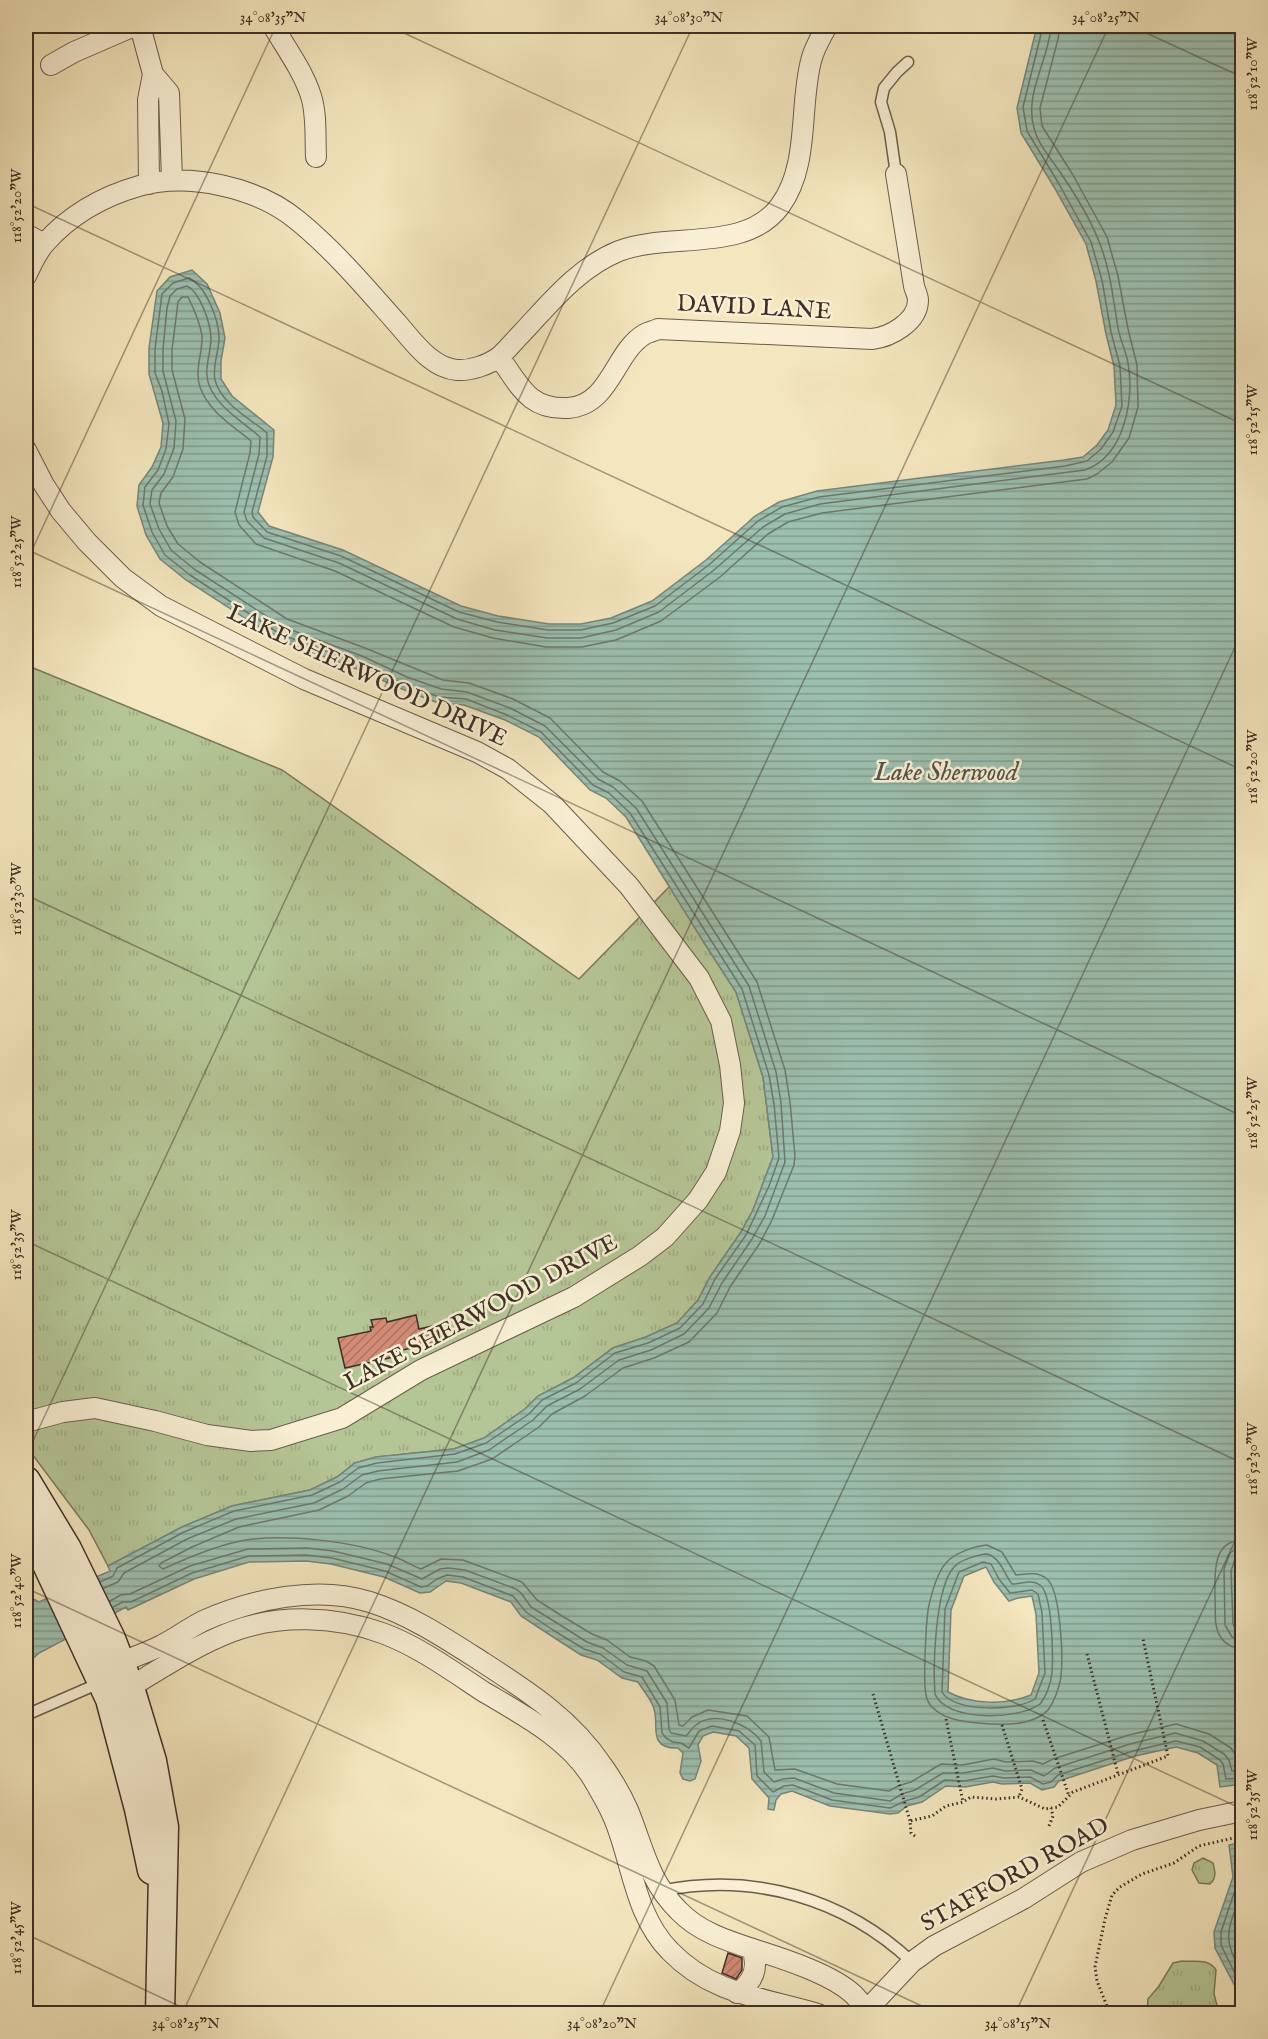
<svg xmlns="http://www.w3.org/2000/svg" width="1268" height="2039" viewBox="0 0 1268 2039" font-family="'IM FELL English',serif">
<defs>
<pattern id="grass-tufts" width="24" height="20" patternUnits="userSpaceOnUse" patternTransform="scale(1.5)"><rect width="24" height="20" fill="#b5c696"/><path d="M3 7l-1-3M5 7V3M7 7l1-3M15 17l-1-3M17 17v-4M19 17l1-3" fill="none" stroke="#9daa81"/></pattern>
<pattern id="water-rules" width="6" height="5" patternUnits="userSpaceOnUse" patternTransform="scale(1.5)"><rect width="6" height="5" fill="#9cc0b0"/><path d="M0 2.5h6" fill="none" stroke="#809c8f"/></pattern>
<pattern id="building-hatch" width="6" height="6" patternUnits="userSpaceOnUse" patternTransform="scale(1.5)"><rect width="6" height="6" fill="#d38b76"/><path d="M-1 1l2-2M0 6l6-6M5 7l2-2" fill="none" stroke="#ac7261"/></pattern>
</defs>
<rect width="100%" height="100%" fill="#f4e6bd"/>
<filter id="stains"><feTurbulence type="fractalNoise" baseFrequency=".00333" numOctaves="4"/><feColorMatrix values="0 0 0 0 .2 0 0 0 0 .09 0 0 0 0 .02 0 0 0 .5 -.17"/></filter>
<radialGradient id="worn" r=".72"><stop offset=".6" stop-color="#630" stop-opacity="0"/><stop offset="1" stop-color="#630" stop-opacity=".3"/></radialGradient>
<!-- grass -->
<path fill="url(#grass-tufts)" stroke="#797a5e" stroke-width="1.5" d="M26 665 282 770 579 979 670 886 703 941 736 992 763 1077 773 1157 753 1210 741 1232 710 1277 698 1300 677 1323 646 1337 613 1348 573 1378 538 1396 525 1409 484 1438 454 1449 376 1457 355 1463 337 1477 310 1490 232 1506 182 1527 108 1566 89 1530 26 1446Z
M1203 1858 1213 1863C1215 1871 1217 1878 1210 1884L1199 1883 1192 1870 1194 1863Z
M1182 1961C1195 1962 1208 1958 1216 1970L1214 1994 1219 2013H1147L1148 1999 1159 1986 1173 1963Z"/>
<!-- water -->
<path fill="url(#water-rules)" stroke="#768679" stroke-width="1.5" fill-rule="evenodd" d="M1037 26H1242V664L1241 667 1242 677V1554C1236 1574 1233 1612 1242 1631V1784L1220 1787 1217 1765 1198 1753 1176 1747 1135 1756 1059 1781 1054 1787 1042 1790 1030 1783 1002 1784 993 1782 965 1787 946 1786 922 1802 907 1806 898 1813 890 1814 830 1806 792 1791 781 1794 776 1800 774 1810 768 1809 769 1798 752 1779 749 1748 736 1736 713 1732 703 1736 698 1745 701 1761 695 1779 690 1781 683 1779 680 1773 683 1753 678 1748C645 1749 661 1722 653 1706 650 1698 643 1690 638 1682L622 1678 597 1660 581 1655 550 1635 521 1616 511 1602 461 1583 446 1581 430 1592 420 1593 384 1577 331 1564 306 1561 249 1562 194 1579 128 1610 126 1607 39 1653 26 1665V1595L39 1602 110 1571 108 1566 182 1527 232 1506 310 1490 337 1477 355 1463 376 1457 454 1449 484 1438 525 1409 538 1396 573 1378 613 1348 646 1337 677 1323 698 1300 710 1277 741 1232 753 1210 773 1157 763 1077 736 992 703 941 626 817 606 798 590 790 539 737 505 720 464 705 438 703 402 689 357 669 277 639 186 580 160 559 146 535 137 506 139 485 152 467 161 447 163 423 149 374V348L157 291 170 277 192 270 207 284 220 313 225 338 221 361V379L232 396 274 430 273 457 258 512 269 526 343 550 461 606 498 616 549 624H581L611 618 652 601 706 560 755 516 779 502 817 491 1064 460 1083 457 1097 445 1108 430 1116 405 1114 366 1106 334 1096 281 1086 244 1054 187 1021 133 1017 108ZM986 1567 994 1582 1009 1601 1018 1598 1032 1596 1036 1614 1039 1673 1031 1695C1006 1705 972 1705 948 1692L951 1610 964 1576Z
M1242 1842V2013L1240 2014 1237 1990 1215 1948 1214 1932 1233 1877 1229 1845Z"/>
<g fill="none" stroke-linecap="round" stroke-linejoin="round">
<!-- shore -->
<path stroke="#6c786c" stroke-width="1.5" d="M1060 26 1058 39 1040 108 1042 126 1073 175 1107 237 1118 276 1128 329 1137 365 1138 407 1129 438 1112 462 1097 474 1087 479 822 513 788 522 768 534 720 577 661 621 616 640 582 647H546L493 638 454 627 335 571 256 544 239 525 235 512 250 453 251 441C232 425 209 412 200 387 194 370 203 353 202 336 200 323 194 309 188 297H182L178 302 172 350V370L185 419 183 449 173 477 161 493 159 503 167 526 178 544 200 562 287 619 365 648 443 680 469 683 513 699 550 718 603 772 620 781 642 801 757 982 785 1070 790 1102 795 1156 794 1165 772 1220 760 1243 730 1287 717 1313 689 1342 654 1358 623 1368 585 1396 552 1414 539 1427 492 1459 458 1471 380 1479 366 1483 348 1496 319 1510 239 1527 192 1547 161 1563 159 1566 163 1569C187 1558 220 1544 246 1540 287 1534 353 1541 392 1556 402 1559 411 1565 421 1569L441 1559 463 1560 522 1582 537 1600 562 1616 592 1634 607 1640 630 1657 646 1661 654 1666 675 1700 679 1725 683 1726 692 1717 708 1710 747 1716 769 1737 775 1770 795 1769 837 1784 889 1791 898 1786 911 1782 941 1764 962 1765 994 1759 1006 1762 1033 1761 1043 1764 1053 1759 1129 1735 1176 1724 1209 1734 1231 1748 1239 1760 1242 1762
M1242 1540C1211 1541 1215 1576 1215 1599 1216 1612 1213 1628 1222 1639 1227 1646 1234 1648 1242 1649
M987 1545 1002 1552 1016 1575C1027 1574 1037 1571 1047 1579 1061 1591 1063 1658 1061 1676 1060 1686 1054 1702 1048 1710 1035 1724 1009 1725 992 1724 973 1723 946 1722 932 1707 929 1704 927 1700 926 1695 923 1682 926 1618 929 1605 932 1592 938 1572 946 1563 954 1553 975 1546 987 1545Z
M1242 1549H1236L1230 1553 1224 1569 1225 1625 1232 1637 1242 1640
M988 1554C1001 1559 1004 1574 1012 1584 1021 1584 1032 1579 1040 1585 1053 1595 1053 1657 1052 1673 1051 1683 1046 1697 1040 1704 1019 1720 946 1722 935 1694 933 1666 935 1588 954 1567 960 1560 979 1554 988 1554Z
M1242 1556 1235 1559 1231 1571 1233 1624 1236 1631 1242 1632
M983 1562 991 1564 999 1579 1010 1593 1032 1590 1038 1594 1042 1613 1045 1673 1035 1699C1017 1711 954 1713 942 1692L945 1609 959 1572Z
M100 1582 113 1576 117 1568 184 1532 234 1511 312 1495 340 1482 358 1468 377 1463 455 1454 486 1443 529 1414 542 1400 576 1383 615 1353 648 1343 680 1328 703 1304 715 1279 746 1235 769 1186 779 1158 774 1104 769 1075 742 989 630 813 609 793 593 785 541 732 507 715 466 699 439 697 404 684 359 663 280 634 190 575 165 555 152 532 143 505 145 487 158 470 166 449 169 424 162 391 155 373V349L162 294 173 283 189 278C206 286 219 320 219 338 219 352 212 366 215 380 221 404 251 419 267 433V456L252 512 253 517 267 532 341 556 459 612 497 622 548 630H581L613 623 655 606 710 564 758 521 782 507 819 497 1065 466 1087 461 1101 449 1113 432 1122 406 1120 366 1111 332 1102 280 1091 242 1059 184 1027 131 1023 107 1043 26
M104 1588 118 1582 124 1573 187 1539 236 1519 314 1503 343 1489 362 1475 378 1471 457 1462 489 1450 533 1420 547 1406 580 1389 619 1360 651 1350 684 1334 709 1308 722 1283 752 1239 765 1216 785 1162 781 1103 776 1072 749 986 636 808 613 787 598 779 545 726 510 708 467 692 441 689 407 677 362 656 283 627 194 569 171 550 159 529 150 504 152 490 164 474 174 448 176 421 163 371V349L167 308 170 296 177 289 187 286C200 292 211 324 211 339 211 353 203 370 209 385 218 408 242 421 260 437L259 454 244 512 247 521 264 538 339 563 457 619 495 630 547 638H581L616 630 659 612 714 570 763 527 785 514 820 504 1085 470C1125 456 1134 399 1128 363 1126 351 1120 340 1118 328 1113 298 1110 267 1098 239 1089 217 1075 194 1062 175 1053 161 1038 145 1034 128 1024 93 1049 60 1051 26
M110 1601 121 1595 130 1594 190 1566 248 1549 307 1548 333 1551 387 1564 422 1579 440 1569 448 1568 465 1570 516 1589 521 1593 531 1607 557 1623 587 1642 603 1648 627 1665 647 1671 667 1703 669 1729 671 1733 686 1736C689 1733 692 1728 696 1725 715 1710 748 1724 761 1741L764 1772 774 1782 783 1779 794 1778 834 1793 890 1801 902 1794 915 1790 943 1773H963L993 1768 1005 1771 1031 1770 1044 1776 1055 1768 1130 1744 1175 1733 1203 1741 1224 1754 1229 1760 1232 1771H1242
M113 1607 123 1602H131L192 1573 249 1556 306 1555 332 1558 385 1571 421 1587 427 1586 437 1579 447 1575 463 1577 513 1596 526 1612 553 1630 584 1649 600 1654 624 1672 642 1677 660 1707 662 1733 666 1738 673 1742 681 1743 689 1748 699 1731 712 1726 739 1731 755 1745 757 1776 773 1792 784 1786 793 1785 832 1800 890 1808 905 1801 919 1797 945 1780 964 1781 993 1776 1004 1778 1030 1777 1043 1784 1051 1782 1058 1775 1133 1751 1176 1741 1200 1747 1220 1760 1223 1764 1226 1779 1242 1778
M1242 1848 1236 1851 1239 1878 1221 1932V1945L1242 1988
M1242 1891C1229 1929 1220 1936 1242 1973"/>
</g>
<!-- building -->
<path fill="url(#building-hatch)" stroke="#3d2f27" stroke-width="1.5" d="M416 1315 419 1329 437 1325 440 1342 393 1352 394 1357 345 1368 338 1338 371 1331 370 1327H373L371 1320 386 1318 387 1322Z
M728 1953 742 1958V1970L736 1979 722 1973Z"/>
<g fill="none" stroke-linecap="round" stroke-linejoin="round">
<!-- lane casing -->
<g stroke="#6b5d4c" stroke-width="13">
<path id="lane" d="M896 174 890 132 881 102 884 88 897 72 908 62
M26 1715 102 1682
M661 1891C753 1872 844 1898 912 1962"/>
</g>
<!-- street casing -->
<g stroke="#6b5d4c" stroke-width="22">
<path id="street" d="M140 26 153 74
M273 26C286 48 303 71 311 96 317 115 315 137 316 157
M51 65 74 52 134 26
M149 184 148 100 153 74 169 93 172 180
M26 234 44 244
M26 276C31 265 37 252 45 243 70 215 104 196 139 186 188 172 257 187 297 220 334 250 366 288 397 323 413 341 431 368 457 370 470 371 488 365 499 357 507 350 515 340 522 333 551 302 579 267 619 251 668 232 746 253 780 206 810 165 799 107 811 61 814 48 821 37 827 26
M499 357C520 385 528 410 568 408 611 405 614 352 645 334 649 332 654 331 658 329L872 339C890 337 918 322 918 300 918 296 915 290 914 286L896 174
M26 450 44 485 61 511 87 542 123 578 161 606 304 679 477 752 508 769 552 804 629 886 699 978 721 1021 730 1065 734 1103 730 1131 716 1172 698 1200 665 1237 640 1256 574 1297 421 1370 342 1418 271 1440 251 1441 207 1435 155 1421 95 1408 63 1412 26 1422
M109 1668C126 1659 145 1654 162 1645 176 1638 189 1628 203 1621 253 1599 317 1585 370 1602 411 1615 448 1640 484 1663 529 1692 572 1720 602 1765 612 1779 621 1794 628 1810 644 1849 648 1880 679 1911 700 1933 731 1942 759 1951 787 1960 833 1975 854 1995 860 2001 864 2008 870 2014
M120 1693C156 1672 192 1647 231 1632 278 1614 335 1616 382 1633 418 1646 452 1671 484 1692 523 1715 569 1739 593 1779 603 1796 613 1813 619 1832 633 1872 638 1919 670 1951 711 1994 764 1998 818 2014
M737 1993C754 1982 759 1967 752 1949
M863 2014 912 1962 934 1946 1023 1899 1081 1862 1132 1840 1199 1820 1242 1811"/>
</g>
<!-- secondary casing -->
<g stroke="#3d2f27" stroke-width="31">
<path id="secondary" d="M26 1481 67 1549 111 1639 130 1688 152 1761 164 1827 160 2014
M26 1529 44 1558 110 1699 139 1809 152 1870"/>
</g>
<!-- path -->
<path stroke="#3d2f27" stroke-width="3" stroke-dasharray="1.5 3" stroke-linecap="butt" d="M1087 1654 1118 1774
M873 1694 910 1821
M946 1719 963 1802
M1043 1720 1069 1796
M1002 1725 1022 1789 1019 1797
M1049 1826 1053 1816 1051 1808
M915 1836 911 1833 910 1821 932 1816 946 1806 963 1802 971 1797 996 1799 1019 1797 1045 1809 1058 1807 1073 1792 1168 1756 1143 1639
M1110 2014 1097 1981 1095 1967 1105 1919 1112 1895 1120 1887 1142 1874 1174 1863 1199 1846 1242 1836"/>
<!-- lane -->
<use href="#lane" stroke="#f8efd4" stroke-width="10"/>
<!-- street -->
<use href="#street" stroke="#f8efd4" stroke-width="20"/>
<!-- secondary -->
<use href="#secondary" stroke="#f8efd4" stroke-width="28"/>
</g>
<!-- ticks -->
<path fill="none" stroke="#3d2f27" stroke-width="1.5" stroke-opacity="0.45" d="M389 26 1242 424M1131 26 1242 77M26 203 1242 770M26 549 1242 1116M26 563 276 26M26 895 1242 1463M26 1241 1242 1809M26 1456 693 26M26 1588 939 2014M26 1934 196 2014M182 2014 1109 26M599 2014 1242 632M1015 2014 1242 1526"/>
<g text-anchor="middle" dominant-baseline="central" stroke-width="5" stroke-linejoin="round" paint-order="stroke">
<!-- street labels -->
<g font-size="24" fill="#3d2f27" stroke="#f8efd4">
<text transform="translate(754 308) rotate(3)">DAVID LANE</text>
<text transform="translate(367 676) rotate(25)">LAKE SHERWOOD DRIVE</text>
<text transform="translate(481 1313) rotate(-28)">LAKE SHERWOOD DRIVE</text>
<text transform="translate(1015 1875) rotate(-29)">STAFFORD ROAD</text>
</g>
<!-- water labels -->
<g font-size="26" font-style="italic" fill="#555349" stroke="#f8efd4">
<text x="946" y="772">Lake Sherwood</text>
</g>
</g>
<!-- margin -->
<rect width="1268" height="2039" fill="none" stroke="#f4e6bd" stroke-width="66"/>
<rect x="33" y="33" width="1202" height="1973" fill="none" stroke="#3d2f27" stroke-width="2"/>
<g font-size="15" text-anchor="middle" fill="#3d2f27">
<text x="273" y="22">34°08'35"N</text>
<text x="689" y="22">34°08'30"N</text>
<text x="1106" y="22">34°08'25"N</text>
<text transform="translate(1252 74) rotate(-90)" y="5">118°52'10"W</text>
<text transform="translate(16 206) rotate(-90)" y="5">118°52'20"W</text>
<text transform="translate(1252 420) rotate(-90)" y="5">118°52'15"W</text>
<text transform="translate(16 552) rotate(-90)" y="5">118°52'25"W</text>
<text transform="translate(1252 767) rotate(-90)" y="5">118°52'20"W</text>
<text transform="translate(16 899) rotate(-90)" y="5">118°52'30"W</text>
<text transform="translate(1252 1113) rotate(-90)" y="5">118°52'25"W</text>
<text transform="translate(16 1245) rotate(-90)" y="5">118°52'35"W</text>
<text transform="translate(1252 1459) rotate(-90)" y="5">118°52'30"W</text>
<text transform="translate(16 1591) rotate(-90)" y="5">118°52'40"W</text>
<text transform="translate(1252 1805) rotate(-90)" y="5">118°52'35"W</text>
<text transform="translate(16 1938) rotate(-90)" y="5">118°52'45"W</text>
<text x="186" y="2028">34°08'25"N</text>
<text x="602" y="2028">34°08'20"N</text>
<text x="1018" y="2028">34°08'15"N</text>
</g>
<rect width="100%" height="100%" filter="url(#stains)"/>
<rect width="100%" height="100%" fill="url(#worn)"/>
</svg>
